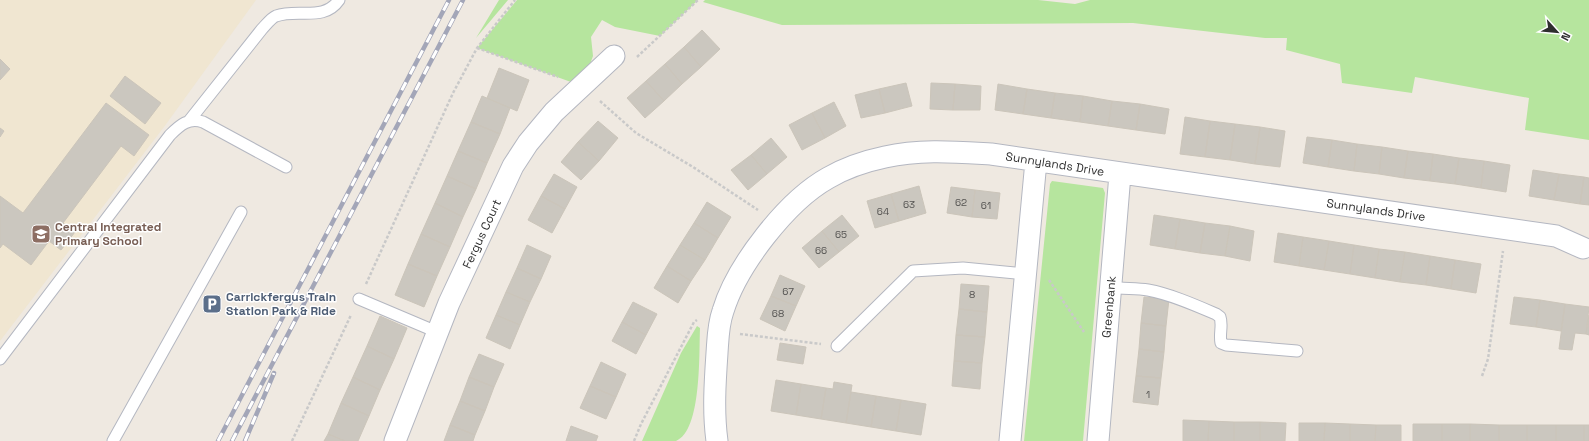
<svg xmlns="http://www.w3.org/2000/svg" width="1589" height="441" viewBox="0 0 1589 441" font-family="'Space Grotesk',sans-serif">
<rect width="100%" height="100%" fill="#efe9e1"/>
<!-- education -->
<path fill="#f0e6d1" d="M0 0H256L164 127 0 341Z"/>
<!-- grass -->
<path fill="#b6e59e" d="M499 0H508L476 38Z
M517 0H698L660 36 615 27 602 20 591 37 593 56 582 86 477 48Z
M705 0H1038L1075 4 1090 0H1589V140L1525 130 1529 98 1415 77 1412 93 1342 83 1340 64 1286 50 1287 38H1265L1133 23 782 25 703 2Z
M1052 181 1103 188 1105 193 1083 441H1024L1050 184Z
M697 326 700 328C699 352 702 431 676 441 670 441 649 441 642 441L681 353Z"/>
<!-- building -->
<path fill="#cbc7bf" stroke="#cbc5ba" d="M702 30 720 49 701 67 684 47Z
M684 47 701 67 682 84 665 64Z
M0 59 10 69 0 80Z
M665 64 682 84 664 101 646 81Z
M499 68 529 80 517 111 487 98Z
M125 76 161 103 145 124 110 96Z
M646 81 664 101 645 118 627 98Z
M906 83 912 106 885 113 879 89Z
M931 83 955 84 953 110 930 109Z
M955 84 981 86 980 110H953Z
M998 84 1027 89 1023 114 995 110Z
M879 89 885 113 861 118 855 95Z
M1027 89 1055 93 1051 118 1023 114Z
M1055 93 1083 96 1080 122 1051 118Z
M482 96 510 108 500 134 471 122Z
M1083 96 1112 101 1108 126 1080 122Z
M1112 101 1140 104 1136 130 1108 126Z
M834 102 846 126 825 138 812 113Z
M106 103 149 135 134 156 121 146 63 223 75 232 61 250 49 241 31 265 3 244 0 248V196L23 213Z
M1140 104 1169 109 1165 134 1136 130Z
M812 113 825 138 802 150 789 125Z
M1185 117 1210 121 1205 157 1180 154Z
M598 121 618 138 599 161 578 142Z
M1210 121 1235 124 1230 160 1205 157Z
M471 122 500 134 487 163 458 151Z
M1235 124 1260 127 1255 164 1230 160Z
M1260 127 1285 131 1280 167 1255 164Z
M0 128 4 131 0 137Z
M1307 137 1332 140 1328 167 1303 163Z
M771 138 787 157 767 174 751 155Z
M1332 140 1357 144 1354 171 1328 167Z
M578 142 599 161 581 180 561 162Z
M1357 144 1382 147 1379 174 1354 171Z
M1382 147 1408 151 1404 178 1379 174Z
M458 151 487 163 476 189 447 176Z
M1408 151 1433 154 1430 181 1404 178Z
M1433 154 1459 158 1455 184 1430 181Z
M751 155 767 174 748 190 731 170Z
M1459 158 1484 161 1481 188 1455 184Z
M1484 161 1510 165 1506 192 1481 188Z
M1533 170 1559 174 1554 200 1529 196Z
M554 174 577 187 565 209 541 196Z
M1559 174 1584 177 1580 204 1554 200Z
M447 176 476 189 463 217 435 203Z
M1584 177 1589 178V205L1580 204Z
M919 186 926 213 899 221 891 194Z
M951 187 975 190 972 217 947 213Z
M975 190 1000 193 997 219 972 217Z
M891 194 899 221 875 228 867 201Z
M541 196 565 209 552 233 528 220Z
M707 202 731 217 718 238 694 223Z
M435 203 463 217 450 247 421 234Z
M842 215 859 236 839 252 822 231Z
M1154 215 1180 219 1175 249 1150 245Z
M1180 219 1205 223 1200 253 1175 249Z
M694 223 718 238 705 260 680 245Z
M1205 223 1230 226 1225 256 1200 253Z
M1230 226 1254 231 1250 261 1225 256Z
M822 231 839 252 819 268 802 248Z
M1278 233 1303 237 1299 266 1274 262Z
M421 234 450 247 437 276 408 264Z
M1303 237 1329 241 1324 270 1299 266Z
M1329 241 1354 245 1350 274 1324 270Z
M527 245 551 256 541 279 517 268Z
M680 245 705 260 691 281 667 266Z
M1354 245 1379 249 1375 278 1350 274Z
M1379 249 1405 252 1400 282 1375 278Z
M1405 252 1430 256 1426 285 1400 282Z
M1430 256 1455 260 1451 289 1426 285Z
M1455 260 1481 264 1476 293 1451 289Z
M408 264 437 276 424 307 395 295Z
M667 266 691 281 678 303 654 288Z
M517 268 541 279 530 302 506 292Z
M780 275 805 286 796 306 771 296Z
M961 284 989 286 987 312 959 309Z
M506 292 530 302 520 325 496 315Z
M771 296 796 306 785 331 760 319Z
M1144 297 1169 299 1166 326 1141 323Z
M1514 297 1540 300 1536 327 1510 324Z
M1540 300 1565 304 1561 331 1536 327Z
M633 302 657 314 646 335 622 322Z
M1565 304 1589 307 1586 334 1575 333 1572 350 1559 349Z
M959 309 987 312 985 337 956 335Z
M496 315 520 325 510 349 486 338Z
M1589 315V335L1586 334Z
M380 316 407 328 394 359 367 346Z
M622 322 646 335 636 354 612 341Z
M1141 323 1166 326 1164 352 1139 349Z
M956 335 985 337 982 363 954 361Z
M780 343 806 347 803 364 777 360Z
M367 346 394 359 380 390 353 377Z
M1139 349 1164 352 1161 378 1136 376Z
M479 354 504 364 494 387 469 377Z
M954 361 982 363 980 389 952 386Z
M601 362 626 374 616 397 590 386Z
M1136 376 1161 378 1158 405 1133 402Z
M353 377 380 390 369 416 341 403Z
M469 377 494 387 485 411 460 401Z
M776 380 801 384 796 415 771 411Z
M834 382 852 385 846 423 821 419 826 388 833 389Z
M801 384 826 388 821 419 796 415Z
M590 386 616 397 606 419 580 408Z
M851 392 876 396 871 427 846 423Z
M876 396 901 400 896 431 871 427Z
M901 400 926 404 921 435 896 431Z
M460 401 485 411 475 435 450 425Z
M341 403 369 416 358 441H345L328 434Z
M1183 420 1209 421 1208 441H1183Z
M1209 421 1234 422V441H1208Z
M1234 422H1260V441H1234Z
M1260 422 1286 423 1285 441H1260Z
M1299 423H1325L1324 441H1299Z
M1325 423 1350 424V441H1324Z
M1350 424 1376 425 1375 441H1350Z
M1413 424H1442V441H1413Z
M1442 424H1470V441H1442Z
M1470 424 1499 425V441H1470Z
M450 425 475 435 473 441H444Z
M1376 425H1401V441H1375Z
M1499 425H1527V441H1499Z
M1527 425H1556V441H1527Z
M1556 425H1584V441H1556Z
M1584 425H1589V441H1584Z
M571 426 598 436 596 441H566Z
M328 434 345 441H324Z"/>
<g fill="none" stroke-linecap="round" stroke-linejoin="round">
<!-- lane casing -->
<g stroke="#b4b7c1" stroke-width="13">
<path id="lane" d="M189 121 262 29C266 25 271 18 276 16 298 8 324 22 339 0
M1110 287C1123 289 1136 288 1148 290 1170 294 1195 305 1216 314L1220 317C1223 325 1219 334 1221 343L1226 345 1297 351
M359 299 437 332
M837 346 913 271 963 268 1025 274
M0 359 170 135C180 125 189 117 203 122L286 167
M113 441 241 212"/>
</g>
<!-- street casing -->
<g stroke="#b4b7c1" stroke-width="23">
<path id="street" d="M395 441 449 303 513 166 528 143 554 112 614 56
M717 441C713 412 715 382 717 353 718 339 718 325 723 311 737 265 787 201 828 178 845 168 866 161 885 157 920 149 956 152 991 154L1556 236 1583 248
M1010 441 1036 161
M1098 441 1120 174"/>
</g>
<!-- path -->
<path stroke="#c9c9c9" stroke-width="2.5" stroke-dasharray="3 2" stroke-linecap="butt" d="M477 48 558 77
M637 57 698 0
M600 101 636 133 693 167 758 210
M1049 280 1084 332
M366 284 453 93 477 48 515 0
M740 334 821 344
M1482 376 1488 359 1503 251
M292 441 351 315
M634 441 641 424 694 322 697 320"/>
<!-- lane -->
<use href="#lane" stroke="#fff" stroke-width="11"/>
<!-- street -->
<use href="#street" stroke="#fff" stroke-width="21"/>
<!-- rail casing -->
<g stroke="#a3a6b8" stroke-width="4.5">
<path id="rail" d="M218 441 449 0
M232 441 463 0
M245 441 274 373"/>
</g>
<!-- rail -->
<use href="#rail" stroke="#fff" stroke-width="3" stroke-dasharray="9" stroke-linecap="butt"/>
</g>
<!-- icons -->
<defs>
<g id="school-square" transform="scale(1)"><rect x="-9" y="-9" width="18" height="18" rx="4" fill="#8d6e63" stroke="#fff"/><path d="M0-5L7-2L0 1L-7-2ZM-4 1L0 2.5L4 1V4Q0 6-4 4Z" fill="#fff"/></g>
<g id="parking-square" transform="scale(1)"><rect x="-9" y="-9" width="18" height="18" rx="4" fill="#5c6f8a" stroke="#fff"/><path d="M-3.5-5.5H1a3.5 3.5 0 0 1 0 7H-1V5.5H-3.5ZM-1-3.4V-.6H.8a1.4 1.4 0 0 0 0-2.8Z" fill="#fff"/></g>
</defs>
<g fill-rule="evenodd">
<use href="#school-square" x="41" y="234"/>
<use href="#parking-square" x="212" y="304"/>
</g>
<g text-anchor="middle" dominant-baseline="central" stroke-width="3" stroke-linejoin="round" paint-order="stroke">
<!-- number labels -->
<g font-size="10" fill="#555452">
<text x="961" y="202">62</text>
<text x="909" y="204">63</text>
<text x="986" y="205">61</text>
<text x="883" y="211">64</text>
<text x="841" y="234">65</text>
<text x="821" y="250">66</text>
<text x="788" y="291">67</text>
<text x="972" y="294">8</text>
<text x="778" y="313">68</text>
<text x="1148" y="394">1</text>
</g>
<!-- street labels -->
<g font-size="12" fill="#2e2e2e" stroke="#fff">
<text transform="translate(1055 164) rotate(9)">Sunnylands Drive</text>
<text transform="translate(1376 210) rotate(8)">Sunnylands Drive</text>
<text transform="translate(482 234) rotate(-65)">Fergus Court</text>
<text transform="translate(1109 307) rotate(-85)">Greenbank</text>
</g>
<!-- education labels -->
<g font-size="12" font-weight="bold" fill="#785e54" stroke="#fff" text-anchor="start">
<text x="55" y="227">Central Integrated<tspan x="55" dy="14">Primary School</tspan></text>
</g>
<!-- service labels -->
<g font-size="12" font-weight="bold" fill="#4e5e75" stroke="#fff" text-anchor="start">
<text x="226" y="297">Carrickfergus Train<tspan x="226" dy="14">Station Park &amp; Ride</tspan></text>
</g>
</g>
<!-- north arrow -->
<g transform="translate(1557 32) rotate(117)" stroke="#ffffff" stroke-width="3" paint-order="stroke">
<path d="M0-3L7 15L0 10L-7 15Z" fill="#2e2e2e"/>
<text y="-6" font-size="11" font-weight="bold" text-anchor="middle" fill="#2e2e2e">N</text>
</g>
</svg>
